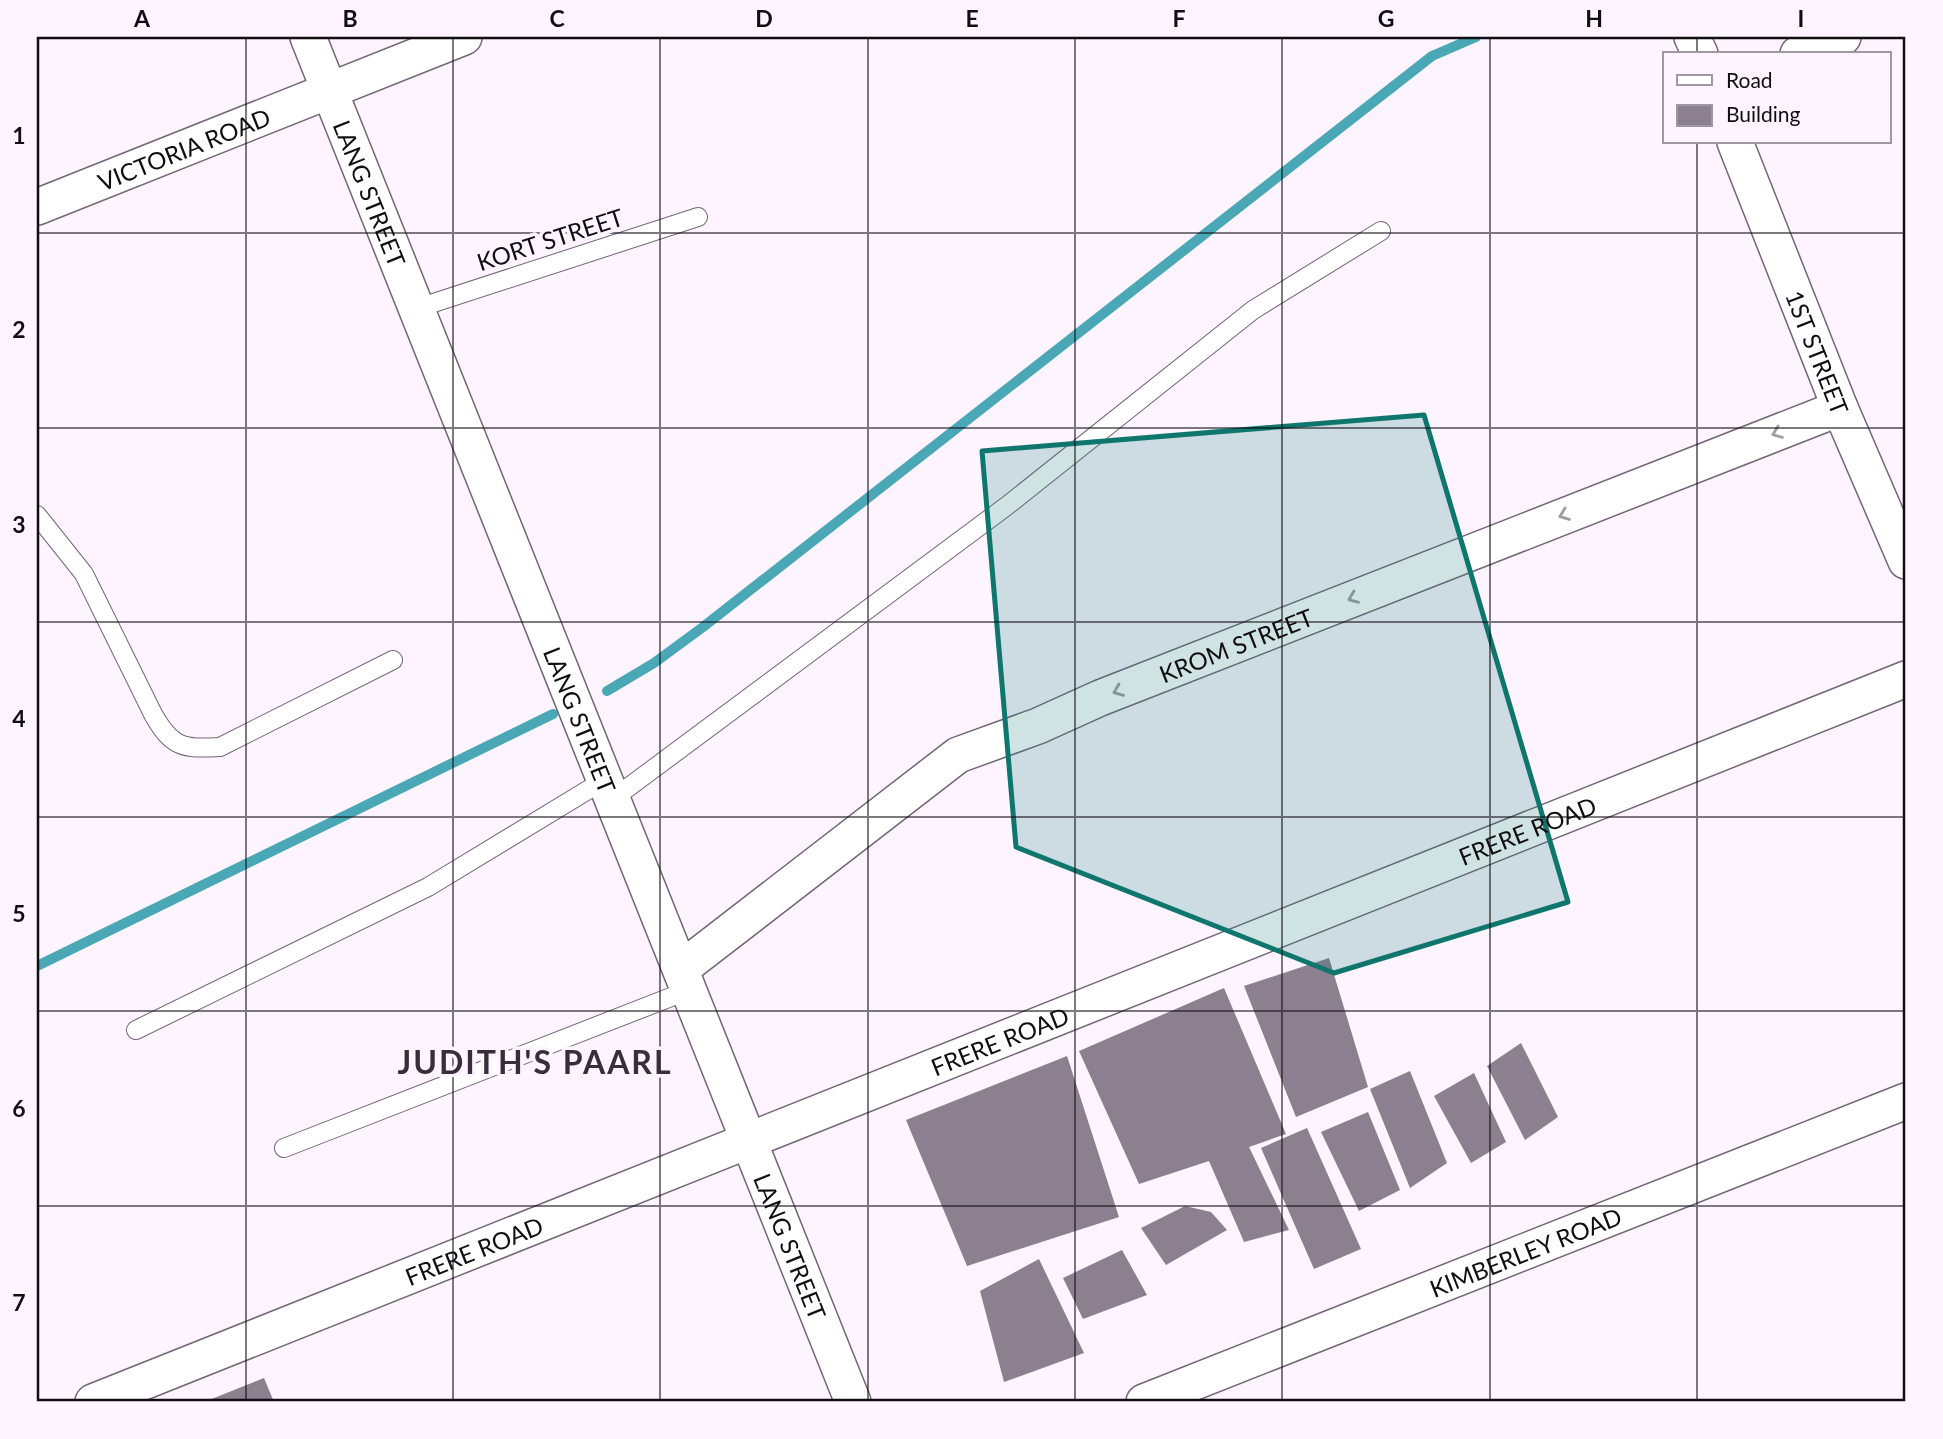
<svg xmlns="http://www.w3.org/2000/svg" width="1943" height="1439" viewBox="0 0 1943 1439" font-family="Lato,sans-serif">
<rect width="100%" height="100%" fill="#fdf4ff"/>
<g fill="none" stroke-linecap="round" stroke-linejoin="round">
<!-- stream -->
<path stroke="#4aa7b5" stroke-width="10" d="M607 691 654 663 703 627 1432 56 1476 37
M37 966 553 714"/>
</g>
<!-- building -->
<path fill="#8c7f8f" d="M1329 958 1368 1087 1296 1117 1244 986Z
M1224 988 1286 1134 1249 1147 1289 1230 1244 1242 1209 1161 1139 1184 1079 1051Z
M1521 1043 1558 1117 1525 1140 1487 1066Z
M1067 1056 1119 1217 967 1266 906 1120Z
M1410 1071 1447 1163 1410 1188 1370 1089Z
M1474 1073 1506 1142 1471 1163 1434 1096Z
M1368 1112 1400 1190 1359 1211 1321 1132Z
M1307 1128 1361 1249 1314 1269 1261 1148Z
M1185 1206 1211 1212 1227 1230 1166 1265 1141 1228Z
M1122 1250 1147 1295 1083 1319 1063 1278Z
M1039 1259 1084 1353 1004 1382 980 1291Z
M264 1378 274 1402H204Z"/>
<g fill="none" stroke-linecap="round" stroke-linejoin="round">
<!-- service casing -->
<g stroke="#726676" stroke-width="20">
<path id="service" d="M418 308 698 217
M37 515 84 574 153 714C172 748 183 749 220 747L393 660
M614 798 1008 505 1253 310 1381 231
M136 1030 428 887 606 779
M284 1148 689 990"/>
</g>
<!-- minor casing -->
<g stroke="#726676" stroke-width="38">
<g id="minor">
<path id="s1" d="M308 37 853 1402"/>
<path d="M1692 37 1700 54"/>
<path d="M1798 54 1843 37"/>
<path id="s2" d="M1735 142 1840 408 1906 561"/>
<path id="s3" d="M37 207 464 37"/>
<path id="s4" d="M681 969 958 755 1038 726 1100 698 1840 408"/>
<path id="s5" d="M93 1402 1906 679"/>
<path id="s6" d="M1144 1402 1906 1101"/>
</g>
</g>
<!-- service -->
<use href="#service" stroke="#fff" stroke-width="18"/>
<!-- minor -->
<use href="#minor" stroke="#fff" stroke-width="35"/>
</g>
<!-- one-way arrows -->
<defs><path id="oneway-chevron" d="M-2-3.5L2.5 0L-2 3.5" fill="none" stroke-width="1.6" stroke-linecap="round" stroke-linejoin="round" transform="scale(1.75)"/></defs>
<g stroke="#a09ea1">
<use href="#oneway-chevron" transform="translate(1777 433) rotate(159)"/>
<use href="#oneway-chevron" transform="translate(1564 515) rotate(159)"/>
<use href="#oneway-chevron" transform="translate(1353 598) rotate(158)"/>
<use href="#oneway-chevron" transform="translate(1118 691) rotate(158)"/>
</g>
<!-- marked area -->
<path fill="#0f766e" fill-opacity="0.2" stroke="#0f766e" stroke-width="5" stroke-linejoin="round" d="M1424 415 1568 902 1334 973 1016 847 982 451Z"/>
<!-- grid -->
<path fill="none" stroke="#110d13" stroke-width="2" stroke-opacity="0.55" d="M246 37V1402M453 37V1402M660 37V1402M868 37V1402M1075 37V1402M1282 37V1402M1490 37V1402M1697 37V54M1697 142V1402M37 233H1906M37 428H1906M37 622H1906M37 817H1906M37 1011H1906M37 1206H1906"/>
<g text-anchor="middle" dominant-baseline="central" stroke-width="7" stroke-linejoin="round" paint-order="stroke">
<!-- street labels -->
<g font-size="24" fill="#110d13" stroke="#fdf4ff">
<text stroke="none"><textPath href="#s3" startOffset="158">VICTORIA ROAD</textPath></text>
<text stroke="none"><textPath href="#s1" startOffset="168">LANG STREET</textPath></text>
<text transform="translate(550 239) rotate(-18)">KORT STREET</text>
<text stroke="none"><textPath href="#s2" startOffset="226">1ST STREET</textPath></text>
<text stroke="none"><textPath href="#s4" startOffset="649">KROM STREET</textPath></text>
<text stroke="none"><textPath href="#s1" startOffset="735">LANG STREET</textPath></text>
<text stroke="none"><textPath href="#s5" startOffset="1544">FRERE ROAD</textPath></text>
<text stroke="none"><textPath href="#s5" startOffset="976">FRERE ROAD</textPath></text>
<text stroke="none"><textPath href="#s1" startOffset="1302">LANG STREET</textPath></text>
<text stroke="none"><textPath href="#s6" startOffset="410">KIMBERLEY ROAD</textPath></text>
<text stroke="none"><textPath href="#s5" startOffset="410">FRERE ROAD</textPath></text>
</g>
<!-- district labels -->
<g font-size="32" font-weight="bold" letter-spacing="2" fill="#382e3b" stroke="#fdf4ff">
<text x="535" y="1061">JUDITH'S PAARL</text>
</g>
</g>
<!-- border -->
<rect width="1943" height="1439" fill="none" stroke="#fdf4ff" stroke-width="77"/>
<!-- legend -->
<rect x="1663" y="52" width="228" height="91" fill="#fdf4ff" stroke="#9f98a1" stroke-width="2"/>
<rect x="1677" y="75" width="35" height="10" fill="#ffffff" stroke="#9f98a1" stroke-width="2"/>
<text x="1726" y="88" font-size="21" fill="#110d13">Road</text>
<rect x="1677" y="105" width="35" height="21" fill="#8c7f8f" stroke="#9f98a1" stroke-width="2"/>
<text x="1726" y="122" font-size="21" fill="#110d13">Building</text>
<rect x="38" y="38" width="1866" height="1362" fill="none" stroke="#110d13" stroke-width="2.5"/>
<g font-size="23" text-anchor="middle" font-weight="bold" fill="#110d13">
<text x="142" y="27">A</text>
<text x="350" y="27">B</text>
<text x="557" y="27">C</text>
<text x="764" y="27">D</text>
<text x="972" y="27">E</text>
<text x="1179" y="27">F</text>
<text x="1386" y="27">G</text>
<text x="1594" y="27">H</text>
<text x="1801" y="27">I</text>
<text x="19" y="144">1</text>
<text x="19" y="338">2</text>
<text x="19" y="533">3</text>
<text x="19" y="727">4</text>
<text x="19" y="922">5</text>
<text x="19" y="1117">6</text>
<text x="19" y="1311">7</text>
</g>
</svg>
